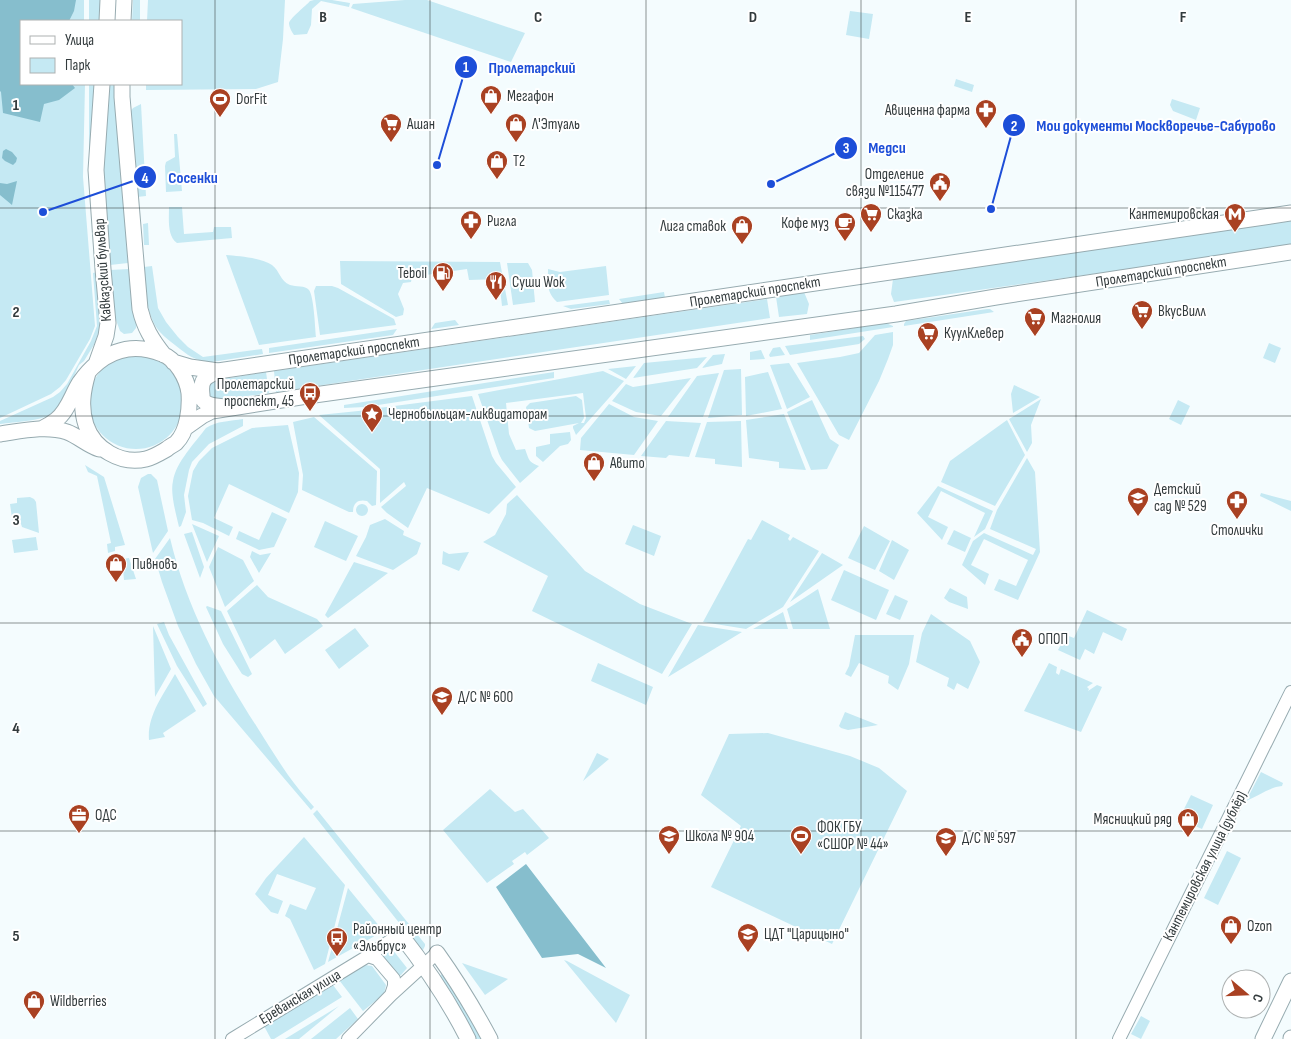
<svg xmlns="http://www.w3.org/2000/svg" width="1291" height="1039" viewBox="0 0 1291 1039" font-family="'Sofia Sans Condensed',sans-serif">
<rect width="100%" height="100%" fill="#f4fcfe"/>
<!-- green -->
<path fill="#c5e9f3" d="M0 0H84V21H21V84H85L83 177 95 326 90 339 66 380 60 387 51 394 0 418Z
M89 0H103L102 21H89Z
M133 0H140V21H132Z
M148 0H285L283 39 278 82 256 89 146 90V84H181V21H147Z
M314 0H332L350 3 349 7 321 1 312 9 311 25 307 34 294 35C292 32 289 27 289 23 291 17 306 6 310 1Z
M405 0H427L525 33 511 62 351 8 353 4Z
M850 11 873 14 869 39 846 35Z
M956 79 974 85 972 92 954 86Z
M89 84H98L89 172Z
M106 84H115L128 263 110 265 102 170Z
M1172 99 1200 108 1196 120 1173 111 1170 105Z
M141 104 146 196 137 197 131 111 133 108Z
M174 134H177L182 191 166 192 165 166 166 162 175 157Z
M169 207H182L184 234 213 232 214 227H231L232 238 177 243C167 236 169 219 169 207Z
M1291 221V246L894 302 891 294 893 279Z
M148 223 149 245H144L143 224Z
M226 255C239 256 262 258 272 265 280 271 280 281 290 285 296 287 305 285 309 290 314 297 315 327 316 337L259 345Z
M340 261 500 262 508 305 502 306 499 279 469 280 467 269 412 277 411 282 403 283 398 294 404 309 403 315 396 317 341 284Z
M507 263H528L532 270 535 302 513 305Z
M152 266 158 308 166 322 178 337 188 347 203 357 262 349 263 354 212 362C199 362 190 357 180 349 173 343 165 338 159 331 145 313 146 288 144 267Z
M606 266 609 295 557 302C546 292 548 283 548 269L560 272Z
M129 269 137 323 136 328 132 333 124 334 120 331 116 320 110 270Z
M97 272 101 324 95 343 84 361 79 365C73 378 64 405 53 413 43 421 14 422 0 424V421L53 397 60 392 67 384 91 341 97 326 93 273Z
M316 286H332L338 288 394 319 396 325 320 335 314 291Z
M664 292 665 298 623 304 619 299Z
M804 292 809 304 807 314 779 317 776 297Z
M767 299 770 318 276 392 274 371Z
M609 300 610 304 571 309 563 306Z
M987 309H990L994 312 904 326V324L906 321Z
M455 320 459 325 431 329 435 323Z
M886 323 893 326V327L810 340V335Z
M397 329 393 335 269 353V348Z
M893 332V345L888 359 879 381 849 440 839 435 797 363 840 357 859 353 875 335Z
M863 336 865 339 859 344 790 355 785 346Z
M1269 343 1281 348 1275 363 1263 358Z
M780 347 785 355 770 357 769 355 773 348Z
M761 350 765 359 750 360V352Z
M725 354 722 364 702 368 713 355Z
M89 402a47 47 0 1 1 94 0a47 47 0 1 1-94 0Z
M707 357 697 368 633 378 644 363Z
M789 363 810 397 787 409 770 365Z
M636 366 626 379 608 369Z
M741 369 742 415 708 418 724 370Z
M603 371 624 381 576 435 573 428V426L579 423 535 431 529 428 526 407 530 403 576 396 582 400 584 418 581 423H584L586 418 583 393 506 403 509 434 516 450 525 449C529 459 528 462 539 466L520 483 502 460 499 454 478 394Z
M266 372 269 393 213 401 209 400 205 384 211 381Z
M554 372V378L365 407 344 408V405Z
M768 372 782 409 746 416 745 377Z
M719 373 703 417H668L697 376Z
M691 378 661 416 636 412 612 401 626 384 633 387Z
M1014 385 1040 397 1013 413 1011 394Z
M472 396 492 456 496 463 516 487 489 514 427 488 408 528 387 513 381 507 406 486 404 482 380 503V469L319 415 368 410 371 426H369L370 432 374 431 371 409Z
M1041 399 1031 425 1032 443 1027 452 1009 419Z
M812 400 830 439 839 445 827 469 811 470 787 412Z
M1178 400 1190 406 1181 425 1169 419Z
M609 404 634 417 658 421 634 455 580 450 581 438Z
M784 414 806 470 779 468V462L749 458 746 420Z
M314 417 377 471 376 505 372 506 367 501C358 499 353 503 353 512H349L302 490 303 475 293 422Z
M243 419V426L209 444 192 462 189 470 184 495 186 512 181 526 179 527C176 514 170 493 173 481 176 462 195 443 206 428 216 421 231 421 243 419Z
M1007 420 1025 455 995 506 941 482 950 461Z
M666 421 701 423 689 457 669 455 666 458 641 456Z
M741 421 742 467 715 464V459L695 457 707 422Z
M288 425 299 473 298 492 289 513 229 484 214 518 233 527 229 536 203 523 192 520 188 496 193 471 199 461 212 448 252 428Z
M570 432 571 440 568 444 560 446 543 462 536 456V447L550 444V434Z
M1027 458 1035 472 1040 552 1018 600 994 590 999 579 1016 586 1028 560 984 539 971 565 989 574 985 585 962 565 973 541 984 533 1033 555 1036 549 990 529 997 510Z
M85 465 104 477 125 545 115 547V551L108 553 107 544 111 543 97 476 88 472Z
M148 474H151L157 480 168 531 153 553 138 487 141 478Z
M938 486 993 511 985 529 974 537 985 513 941 491 928 517 948 527 942 540 917 513Z
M1261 493 1291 501V511L1260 496Z
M517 495 585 571 640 604 692 624 662 674 532 611 548 576 483 542 495 535 506 514 507 504Z
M30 497 34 499 36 502 39 533 22 527 21 524 13 525 10 504 17 503V498Z
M356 510a6 6 0 1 1 12 0a6 6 0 1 1-12 0Z
M272 512 287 519 274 547 259 550 236 539 239 531 259 540Z
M385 519 404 531 403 535 421 543 417 554 393 570 356 556 366 537 370 525Z
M762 520 790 535 788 539 790 541 793 537 819 551 783 607 746 629 703 622 748 539 751 540Z
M325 521 358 536 346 561 314 547Z
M192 524 219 536 207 562Z
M633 525 661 536 654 556 625 544Z
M864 526 890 541 875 570 848 558Z
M954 530 971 538 965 552 947 544Z
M192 532 204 567 200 578 184 534Z
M36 537 38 550 14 553 12 540Z
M170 538C186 606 219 668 257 727 267 743 277 759 288 775 296 786 305 797 314 807L311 810 214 696 196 664 178 626 162 582 155 559Z
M892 540 909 550 894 580 879 571Z
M218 547 243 560 254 581 225 607 209 567Z
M252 551 260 555 271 553 259 573 250 557Z
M443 551 449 554 469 552 459 571 442 564Z
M822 553 843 565 790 602Z
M129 558 136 579 124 580 122 559Z
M354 562 388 573 328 618 325 615Z
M844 570 889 590 876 620 831 600Z
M257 585 268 597 317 619 323 626 285 654 275 639 250 659 227 611Z
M950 588 967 597 968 609 949 602 944 598Z
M818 589 830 629H793L787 609Z
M895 595 908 601 900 620 886 614Z
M207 606 221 611 252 674 248 677 242 674 223 644 206 607Z
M1087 610 1127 629 1122 641 1103 632 1094 654 1085 649 1080 660 1058 650 1066 635 1074 638Z
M783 612 788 629H753Z
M931 614 970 641 980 662 968 689 957 683 954 690 947 686 949 678 916 662 922 633Z
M164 622 169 635 207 704 203 707 177 666 157 624Z
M698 625 742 632 668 677Z
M153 626 171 669 155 697Z
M355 628 369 646 339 669 325 650Z
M855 635H914L909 664 898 690 888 683 889 676 859 663 851 677 845 674 849 666Z
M598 663 653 687 646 705 591 681Z
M1049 663 1057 667 1056 673 1059 675 1061 669 1093 683 1087 687 1089 689 1088 691 1097 685 1102 687 1081 732 1024 711Z
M175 674 196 711 163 733 165 737 149 740C147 716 163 695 175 674Z
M845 712 878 725 848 730 841 728 839 726Z
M768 733 850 756 879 768 907 791 832 944 711 887 741 826 701 795 729 734Z
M597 753 609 759 583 781Z
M1261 772 1283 783 1282 786C1270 787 1258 796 1246 801Z
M490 789 515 812 523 809 549 838 527 855 525 852 512 861 514 864 487 883 443 830Z
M1191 795 1213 805 1202 829 1179 819Z
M317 810 425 944V946L423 950 419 948 313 814Z
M304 837 345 885 325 964 314 970 290 919 285 916 290 904 306 910 316 888 277 874 268 895 283 901 278 914 271 912 255 894 266 878Z
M1227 851 1241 858 1218 905 1204 898Z
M348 888 380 927 379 932 373 937 328 962Z
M392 949 407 968 401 975 397 977 381 959C382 952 385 950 392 949Z
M564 960 567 961 630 995 616 1023Z
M462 963 508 979 485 995Z
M365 965 372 966 386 985 384 994 363 1011 339 980Z
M444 972 484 1039H476L453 995 440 976Z
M333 985 342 997 274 1039H271L264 1026Z
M339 1006 299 1039H285Z
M350 1008 358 1019 336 1039H311Z
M1141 1016 1150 1021 1141 1039 1131 1034Z"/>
<!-- forest -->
<path fill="#86becd" d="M0 0H76L74 11 69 21H21V84H72L75 88 59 100 44 104 40 122 3 113 1 92 0 91Z
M6 149 12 152 17 158 16 162 13 165 5 161 2 158 3 151Z
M17 181 12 205 0 195V183L7 184Z
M526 864 606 968 578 954 542 958 496 887Z"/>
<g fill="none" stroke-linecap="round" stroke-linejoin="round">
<!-- minor casing -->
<g stroke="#97abb0" stroke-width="14">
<path id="minor" d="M368 956 377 959 394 979V986L391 995
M232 1039 368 956 400 934
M348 1039 391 995 437 953
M1119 1039 1291 692"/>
</g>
<!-- major casing -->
<g stroke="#97abb0" stroke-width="17">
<path id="major" d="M107 21 108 0
M123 21 124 0
M122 84V97L140 309C144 327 152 340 164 355
M173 362 190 367 218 371 1291 213
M96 364 106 336 108 323 103 269 96 170 102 84
M218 371C205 377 200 379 202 395 202 398 202 400 205 402 209 406 219 406 225 407
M43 428C47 426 52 423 56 420 68 411 72 394 80 382 100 354 128 340 162 354 176 359 187 378 189 393 190 408 188 431 176 443 173 445 169 447 167 449 160 453 154 457 146 459 121 465 94 449 86 425 80 407 83 390 88 373
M185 428 202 416 212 411 307 396 896 314 996 297 1291 252
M0 434C21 431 46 425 67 432 78 436 87 445 99 449
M400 934C426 967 449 1001 468 1039
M437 953C457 981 474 1009 490 1039
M1263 1039 1291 981
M1291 1039V1038"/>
</g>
<!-- minor -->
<use href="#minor" stroke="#fff" stroke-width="12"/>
<!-- major -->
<use href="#major" stroke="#fff" stroke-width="15"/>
</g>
<!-- grid -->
<path fill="none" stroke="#333b3d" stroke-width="1" stroke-opacity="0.55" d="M215 0V1039M430 0V1039M646 0V1039M861 0V1039M1076 0V1039M0 208H1291M0 416H1291M0 623H1291M0 831H1291"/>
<!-- icons -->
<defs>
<g id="shop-pin" transform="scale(1.125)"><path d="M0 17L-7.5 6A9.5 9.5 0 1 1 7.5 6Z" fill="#a94122" stroke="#fff"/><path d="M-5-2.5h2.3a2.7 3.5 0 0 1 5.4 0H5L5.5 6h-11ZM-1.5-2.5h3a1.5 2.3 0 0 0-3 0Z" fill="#fff"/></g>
<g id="stadium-pin" transform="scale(1.125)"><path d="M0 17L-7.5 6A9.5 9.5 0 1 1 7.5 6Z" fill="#a94122" stroke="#fff"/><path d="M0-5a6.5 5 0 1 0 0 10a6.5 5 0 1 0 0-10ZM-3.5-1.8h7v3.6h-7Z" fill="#fff"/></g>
<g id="pharmacy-pin" transform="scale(1.125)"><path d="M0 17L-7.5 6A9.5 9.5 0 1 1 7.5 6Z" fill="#a94122" stroke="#fff"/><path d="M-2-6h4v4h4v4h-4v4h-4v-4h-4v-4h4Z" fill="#fff"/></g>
<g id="supermarket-pin" transform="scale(1.125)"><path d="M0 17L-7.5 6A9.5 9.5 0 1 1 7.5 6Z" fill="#a94122" stroke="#fff"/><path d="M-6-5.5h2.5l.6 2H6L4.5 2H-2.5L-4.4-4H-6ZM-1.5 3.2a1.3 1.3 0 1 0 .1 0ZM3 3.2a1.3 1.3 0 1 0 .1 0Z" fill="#fff"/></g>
<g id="civic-pin" transform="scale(1.125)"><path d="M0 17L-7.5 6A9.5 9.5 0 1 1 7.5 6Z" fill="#a94122" stroke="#fff"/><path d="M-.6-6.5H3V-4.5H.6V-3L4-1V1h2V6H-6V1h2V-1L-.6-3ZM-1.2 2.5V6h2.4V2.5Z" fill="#fff"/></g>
<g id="metro-pin" transform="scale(1.125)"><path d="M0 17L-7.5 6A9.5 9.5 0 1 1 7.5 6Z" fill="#a94122" stroke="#fff"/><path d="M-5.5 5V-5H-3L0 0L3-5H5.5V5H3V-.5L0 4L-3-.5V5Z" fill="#fff"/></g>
<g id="cafe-pin" transform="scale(1.125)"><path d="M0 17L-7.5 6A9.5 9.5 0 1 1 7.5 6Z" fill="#a94122" stroke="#fff"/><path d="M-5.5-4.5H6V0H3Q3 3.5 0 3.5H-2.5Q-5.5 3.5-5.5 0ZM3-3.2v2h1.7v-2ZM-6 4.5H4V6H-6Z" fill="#fff"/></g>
<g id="fuel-pin" transform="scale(1.125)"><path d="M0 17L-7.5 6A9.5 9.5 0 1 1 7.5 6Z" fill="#a94122" stroke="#fff"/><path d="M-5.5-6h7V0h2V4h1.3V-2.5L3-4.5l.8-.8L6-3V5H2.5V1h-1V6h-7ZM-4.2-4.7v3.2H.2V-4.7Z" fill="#fff"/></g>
<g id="restaurant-pin" transform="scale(1.125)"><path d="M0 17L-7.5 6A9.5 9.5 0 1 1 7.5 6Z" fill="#a94122" stroke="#fff"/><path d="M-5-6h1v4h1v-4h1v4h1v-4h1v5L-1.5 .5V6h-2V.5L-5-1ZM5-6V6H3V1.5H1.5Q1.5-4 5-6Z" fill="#fff"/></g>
<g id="bus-pin" transform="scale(1.125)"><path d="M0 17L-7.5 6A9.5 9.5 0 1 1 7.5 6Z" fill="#a94122" stroke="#fff"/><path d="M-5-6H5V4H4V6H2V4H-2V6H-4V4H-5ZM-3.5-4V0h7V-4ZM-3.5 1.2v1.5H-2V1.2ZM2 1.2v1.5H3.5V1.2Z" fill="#fff"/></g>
<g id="sight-pin" transform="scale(1.125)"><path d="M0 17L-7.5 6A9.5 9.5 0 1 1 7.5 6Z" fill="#a94122" stroke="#fff"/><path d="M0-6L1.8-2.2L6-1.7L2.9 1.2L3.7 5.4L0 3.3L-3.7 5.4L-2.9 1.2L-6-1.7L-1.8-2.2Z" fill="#fff"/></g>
<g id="school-pin" transform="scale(1.125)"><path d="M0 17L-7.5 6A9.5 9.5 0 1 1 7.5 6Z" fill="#a94122" stroke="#fff"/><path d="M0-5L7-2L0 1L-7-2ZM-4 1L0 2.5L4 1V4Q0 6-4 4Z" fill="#fff"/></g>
<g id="office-pin" transform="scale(1.125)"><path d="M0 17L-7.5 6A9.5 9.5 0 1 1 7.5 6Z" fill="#a94122" stroke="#fff"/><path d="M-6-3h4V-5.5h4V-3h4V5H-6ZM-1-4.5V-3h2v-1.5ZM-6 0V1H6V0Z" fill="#fff"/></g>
</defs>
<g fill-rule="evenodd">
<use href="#shop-pin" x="491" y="96"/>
<use href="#stadium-pin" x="220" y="99"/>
<use href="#pharmacy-pin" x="986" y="110"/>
<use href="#supermarket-pin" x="391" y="124"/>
<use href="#shop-pin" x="516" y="124"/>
<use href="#shop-pin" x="497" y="161"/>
<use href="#civic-pin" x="940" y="183"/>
<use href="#supermarket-pin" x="871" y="214"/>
<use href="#metro-pin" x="1235" y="214"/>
<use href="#pharmacy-pin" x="471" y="221"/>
<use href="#cafe-pin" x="845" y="223"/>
<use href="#shop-pin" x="742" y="226"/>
<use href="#fuel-pin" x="443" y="273"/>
<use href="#restaurant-pin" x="496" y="282"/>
<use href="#supermarket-pin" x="1142" y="311"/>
<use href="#supermarket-pin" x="1035" y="318"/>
<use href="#supermarket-pin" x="928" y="333"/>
<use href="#bus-pin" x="310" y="393"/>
<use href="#sight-pin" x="372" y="414"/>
<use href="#shop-pin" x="594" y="463"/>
<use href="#school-pin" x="1138" y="498"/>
<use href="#pharmacy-pin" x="1237" y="501"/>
<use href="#shop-pin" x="116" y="564"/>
<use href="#civic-pin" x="1022" y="639"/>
<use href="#school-pin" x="442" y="697"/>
<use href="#office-pin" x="79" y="815"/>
<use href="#shop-pin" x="1188" y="819"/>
<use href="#school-pin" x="669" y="836"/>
<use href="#stadium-pin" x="801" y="836"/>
<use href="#school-pin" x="946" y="838"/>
<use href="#shop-pin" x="1231" y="926"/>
<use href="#school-pin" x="748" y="934"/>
<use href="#bus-pin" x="337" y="938"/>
<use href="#shop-pin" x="34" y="1001"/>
</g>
<g text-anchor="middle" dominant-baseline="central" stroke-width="4" stroke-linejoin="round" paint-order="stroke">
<!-- poi labels -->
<g font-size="15" fill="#333b3d" stroke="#fff" text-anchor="start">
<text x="507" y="96">Мегафон</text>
<text x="236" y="99">DorFit</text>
<text x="970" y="110" text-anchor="end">Авиценна фарма</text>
<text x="407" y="124">Ашан</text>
<text x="532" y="124">Л'Этуаль</text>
<text x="513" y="161">T2</text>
<text x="924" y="174" text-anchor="end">Отделение<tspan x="924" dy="17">связи №115477</tspan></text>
<text x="887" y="214">Сказка</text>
<text x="1219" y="214" text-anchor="end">Кантемировская</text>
<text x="487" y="221">Ригла</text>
<text x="829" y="223" text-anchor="end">Кофе муз</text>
<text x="726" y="226" text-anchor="end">Лига ставок</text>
<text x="427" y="273" text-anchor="end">Teboil</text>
<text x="512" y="282">Суши Wok</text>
<text x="1158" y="311">ВкусВилл</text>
<text x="1051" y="318">Магнолия</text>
<text x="944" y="333">КуулКлевер</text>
<text x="294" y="384" text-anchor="end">Пролетарский<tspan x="294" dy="17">проспект, 45</tspan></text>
<text x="388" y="414">Чернобыльцам-ликвидаторам</text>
<text x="610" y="463">Авито</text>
<text x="1154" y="489">Детский<tspan x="1154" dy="17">сад № 529</tspan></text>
<text x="1237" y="530" text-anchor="middle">Столички</text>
<text x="132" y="564">Пивновъ</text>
<text x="1038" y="639">ОПОП</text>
<text x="458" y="697">Д/C № 600</text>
<text x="95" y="815">ОДС</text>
<text x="1172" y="819" text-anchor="end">Мясницкий ряд</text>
<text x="817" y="827">ФОК ГБУ<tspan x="817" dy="17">«СШОР № 44»</tspan></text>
<text x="685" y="836">Школа № 904</text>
<text x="962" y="838">Д/C № 597</text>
<text x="1247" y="926">Ozon</text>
<text x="353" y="929">Районный центр<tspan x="353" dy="17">«Эльбрус»</tspan></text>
<text x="764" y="934">ЦДТ "Царицыно"</text>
<text x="50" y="1001">Wildberries</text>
</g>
<!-- street labels -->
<g font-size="15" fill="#333b3d" stroke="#fff">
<text transform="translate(103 270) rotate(-94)">Кавказский бульвар</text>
<text transform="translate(1161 272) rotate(-9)">Пролетарский проспект</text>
<text transform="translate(755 292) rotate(-9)">Пролетарский проспект</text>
<text transform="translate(354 351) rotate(-8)">Пролетарский проспект</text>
<text transform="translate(1205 866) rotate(-63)">Кантемировская улица (дублёр)</text>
<text transform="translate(300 997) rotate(-31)">Ереванская улица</text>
</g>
</g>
<g font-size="16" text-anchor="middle" font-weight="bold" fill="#333b3d" stroke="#fff" stroke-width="4" stroke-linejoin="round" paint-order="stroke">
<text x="323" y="22">B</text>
<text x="538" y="22">C</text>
<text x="753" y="22">D</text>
<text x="968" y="22">E</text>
<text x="1183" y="22">F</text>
<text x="16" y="110">1</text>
<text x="16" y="317">2</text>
<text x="16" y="525">3</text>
<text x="16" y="733">4</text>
<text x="16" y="941">5</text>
</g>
<!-- callouts -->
<path fill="none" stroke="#1d4ed8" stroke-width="2" d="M437 165L466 67M991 209L1014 125M771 184L846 148M43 212L145 177"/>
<g fill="#1d4ed8" stroke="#fff" stroke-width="2">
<circle cx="437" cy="165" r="5"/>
<circle cx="991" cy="209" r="5"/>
<circle cx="771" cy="184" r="5"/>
<circle cx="43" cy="212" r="5"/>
<circle cx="466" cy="67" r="12"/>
<circle cx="1014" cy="125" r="12"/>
<circle cx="846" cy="148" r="12"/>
<circle cx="145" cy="177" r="12"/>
</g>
<g font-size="15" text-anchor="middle" font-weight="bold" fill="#fff">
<text x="466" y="72">1</text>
<text x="1014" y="131">2</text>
<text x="846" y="153">3</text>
<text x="145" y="183">4</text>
</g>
<g font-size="16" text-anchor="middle" font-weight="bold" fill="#1d4ed8" stroke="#fff" stroke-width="4" stroke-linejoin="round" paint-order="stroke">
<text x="532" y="73">Пролетарский</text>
<text x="1156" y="131">Мои документы Москворечье-Сабурово</text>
<text x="887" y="153">Медси</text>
<text x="193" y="183">Сосенки</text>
</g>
<!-- legend -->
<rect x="20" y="20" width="162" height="65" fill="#ffffff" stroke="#adb1b1"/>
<rect x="30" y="36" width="25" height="8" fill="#ffffff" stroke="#adb1b1"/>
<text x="65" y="45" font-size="15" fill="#333b3d">Улица</text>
<rect x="30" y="58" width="25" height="15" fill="#c5e9f3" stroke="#adb1b1"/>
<text x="65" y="70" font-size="15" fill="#333b3d">Парк</text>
<!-- north arrow -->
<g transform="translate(1246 994) rotate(109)"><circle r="24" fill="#ffffff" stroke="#adb1b1"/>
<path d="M0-4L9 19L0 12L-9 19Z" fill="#a94122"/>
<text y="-8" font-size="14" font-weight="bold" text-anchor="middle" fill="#333b3d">С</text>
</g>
</svg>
